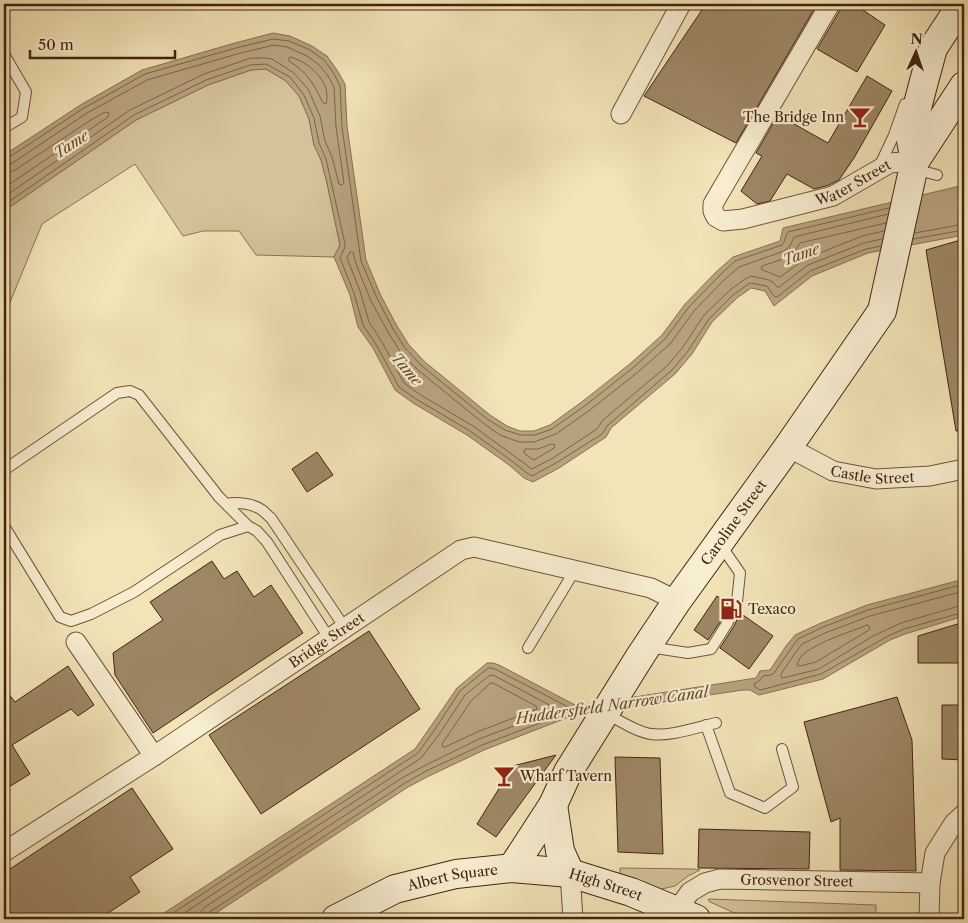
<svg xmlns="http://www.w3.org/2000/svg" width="968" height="923" viewBox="0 0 968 923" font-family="'Libre Caslon Text',serif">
<rect width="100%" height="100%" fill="#f2e4b7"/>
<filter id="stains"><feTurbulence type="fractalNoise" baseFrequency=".004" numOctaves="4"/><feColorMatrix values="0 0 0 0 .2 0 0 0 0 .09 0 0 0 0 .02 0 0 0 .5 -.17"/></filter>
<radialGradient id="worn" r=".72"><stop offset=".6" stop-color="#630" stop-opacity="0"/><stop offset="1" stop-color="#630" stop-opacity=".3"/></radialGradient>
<!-- green -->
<path fill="#d4c39a" stroke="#8c7354" d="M266 69 286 81 299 96 309 119 314 145 321 160 327 183 340 245 334 257 256 255 239 231H203L183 236 135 164 42 224 4 317V211L136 120 208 85 251 70Z
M620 868 694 869 700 870 688 876 675 886 657 890 620 876Z
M709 899 876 905V919H748L710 902 708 900Z"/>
<!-- water -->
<path fill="#b7a27e" stroke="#896f51" d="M273 33 290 36 312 46 327 56 337 70 345 84 347 126 366 260 381 296 397 326 409 345 425 362 490 415 507 426 520 431H534L550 425 583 401 631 363 662 335 685 304 716 272 733 257 780 241 783 228 964 185V235L868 253 812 276 774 306 765 291 751 288 737 298 712 322 692 354 675 374 611 428 606 437 559 468 533 482 524 478 509 465 467 435 413 403 395 390 373 348 358 327 350 295 334 257 340 245 327 183 321 160 314 145 309 119 299 96 286 81 266 69 251 70 208 85 136 120 4 211V155L82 104 142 70 235 43Z
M964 579V616L905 634 890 640 823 679 759 695 750 690H743L574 715 484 750 429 776 408 787 207 919H155L415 749 431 726 457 688 487 663H493L499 665 577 706 756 678 760 671 770 670 786 646 795 635 821 623 867 605Z"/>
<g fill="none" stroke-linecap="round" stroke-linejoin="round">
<!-- shore -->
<path stroke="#7e6246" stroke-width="1" d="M291 57C310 63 332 82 326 104L323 103C314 84 307 72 289 61V58Z
M4 159 8 158 84 108 145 74 236 48 273 39 289 41 310 50 324 60 333 72 340 86 342 127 361 261 377 298 393 329 405 348 422 366 487 419 505 430 520 435H535L552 429 586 405 634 367 665 339 689 307 719 276 735 261 782 245C786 241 785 235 788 232L889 208
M4 165 11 164 87 113 147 80 237 54 274 45 287 47 307 56 319 65 328 76 334 87 336 127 344 183 342 185 339 184 332 157 325 141 320 116 308 89 294 73 272 59 266 58H251L204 74 130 110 4 197
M4 173 10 172 15 170 91 120 105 112 109 113 108 117 4 188
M4 205 134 115 206 80 250 65 266 64 290 77 304 95 314 118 319 143 326 159 345 244V247L340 258 354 293 363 325 377 346 399 387 416 399 470 431 512 461 527 473 532 476 556 463 602 434 608 425 672 370 688 351 709 319 733 295 750 283 767 286 774 296 777 297 810 271 866 249 881 246
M884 231 862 236 805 259 780 277C777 276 762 270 761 269L762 266 789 257 795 251 800 243 886 223
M915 233 964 224
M882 239 864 243 808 265 779 287H777L773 282 769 280 751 276 745 279 730 290 704 315 683 347 667 366 603 420 597 429 553 458 532 469 473 426 419 394 404 383 382 342 369 322 360 291 347 258 350 252H353L356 264 371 301 388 332 401 353 418 370 483 423 500 435 519 442H534L556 434 590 410 638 372 670 344 694 311 724 280 739 267 784 251 790 246 794 237 888 214
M913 239 964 230
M552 444 555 445 554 448 534 460 532 459 524 453 525 449H538Z
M964 584 868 610 823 627 798 639 790 650 774 673 771 675 763 676 759 681 754 684V686L760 690 821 674 888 636 904 629 964 612
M964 591 870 616 825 633 802 644 795 653 781 674V677L783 678 819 669 873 636 901 623 959 606 964 605
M867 625 870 627 869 630 816 662 800 666 797 665C799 659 803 653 809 650 826 639 848 633 867 625Z
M491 683H493L536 706 537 709 477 732 445 747H443L442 744 471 701Z
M164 919 418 753 435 729 460 691 488 668H492L497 670 570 708 569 712 482 745 426 771 405 783 208 913 206 915 205 919
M175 919 421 758 440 733 465 695 490 675 495 676 555 708 554 711 479 739 424 766 402 778 205 907 200 913 199 919"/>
</g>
<!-- building -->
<path fill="#9e8766" stroke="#44230e" d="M706 4H817L736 143 644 96Z
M841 4H854L885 25 857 72 817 49 840 10Z
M867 76 892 91 854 158 839 180 829 185 814 189 787 174 770 201 757 204 741 191 762 156 756 153 778 115 828 143Z
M964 239V431H956L926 250Z
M317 452 333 475 307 492 292 469Z
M212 561 224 579 237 571 254 597 271 585 303 633 153 733 115 675 113 653 163 620 150 602Z
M717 596 728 604 722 619 708 640 694 630Z
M740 613 773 636 749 669 720 648 734 626Z
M964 622V663H918V636Z
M369 631 420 709 261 814 209 735Z
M68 666 94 705 78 716 71 709 12 745 30 774 4 790V688L15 702Z
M897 697 912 740 916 871 840 870V818L831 822 804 722Z
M942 705H964V760L942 759Z
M556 755 496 837 477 824 513 766Z
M615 757 660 758 663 854 618 852Z
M132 788 173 849 130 877 140 892 99 919H4V873Z
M699 829 810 832 809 869 698 868Z"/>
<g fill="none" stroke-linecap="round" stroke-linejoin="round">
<!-- lane casing -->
<g stroke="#705338" stroke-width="12">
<path id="lane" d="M4 54 26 92 22 117 4 128
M879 167 894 135 905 104
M914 169 937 175
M4 470 117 393 130 391 139 395 219 497 248 526 257 531 267 542 329 638
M226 504C237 502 252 503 262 510 265 512 268 516 271 518L345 628
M4 526 60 617 71 621 91 614 134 592 220 535 248 526
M649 647 688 653 711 649 728 622 737 602 740 573 720 544
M528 648 575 570
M605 713C619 720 636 732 651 734 669 737 698 727 716 723
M706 725 730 793 765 808 793 787 782 749
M954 823 964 830"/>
</g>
<!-- street casing -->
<g stroke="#705338" stroke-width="21">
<g id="street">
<path id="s1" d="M830 4 713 204V211L716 217 723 221 743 219 833 196 890 163 915 161"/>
<path d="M621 114 681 4"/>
<path id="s2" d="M788 447 833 471 876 479 930 476 964 469"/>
<path d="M76 642 154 756"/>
<path id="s3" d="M4 852 154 756 461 550 474 547 651 588 677 601"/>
<path d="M570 873 573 919"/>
<path id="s4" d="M677 910 690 892 705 883 720 879 930 883"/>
<path d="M929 919 930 883 935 853 954 823 964 814"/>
</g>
</g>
<!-- secondary casing -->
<g stroke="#44230e" stroke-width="30">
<g id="secondary">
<path d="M915 161 964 86"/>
<path d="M553 805 560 851 570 873"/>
<path id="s5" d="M512 868 553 805 568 772 641 655 677 601 788 447 882 311 915 161 910 135 923 85 933 48 962 4"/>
<path id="s6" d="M336 919 395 889 456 874 512 868 570 873 631 892 696 919"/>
</g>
</g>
<!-- lane -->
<use href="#lane" stroke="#f7edd0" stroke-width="10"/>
<!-- street -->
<use href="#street" stroke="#f7edd0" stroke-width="19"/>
<!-- secondary -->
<use href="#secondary" stroke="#f7edd0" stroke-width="28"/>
</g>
<!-- icons -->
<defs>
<g id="bar-bare" transform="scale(1.725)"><path d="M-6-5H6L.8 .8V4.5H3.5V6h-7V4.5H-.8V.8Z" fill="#8f2418" stroke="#f7edd0" stroke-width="2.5" paint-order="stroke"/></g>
<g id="fuel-bare" transform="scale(1.725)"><path d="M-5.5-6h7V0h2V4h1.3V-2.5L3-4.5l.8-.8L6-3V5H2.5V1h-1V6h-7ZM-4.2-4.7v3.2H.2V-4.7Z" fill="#8f2418" stroke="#f7edd0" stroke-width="2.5" paint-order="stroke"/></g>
</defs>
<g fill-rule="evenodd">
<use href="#bar-bare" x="860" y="117"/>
<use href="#fuel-bare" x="731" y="609"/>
<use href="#bar-bare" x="504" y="776"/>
</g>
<g text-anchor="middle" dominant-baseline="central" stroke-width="4.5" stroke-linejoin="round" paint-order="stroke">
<!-- poi labels -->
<g font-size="14" fill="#44230e" stroke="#f7edd0" text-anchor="start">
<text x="844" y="117" text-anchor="end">The Bridge Inn</text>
<text x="748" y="609">Texaco</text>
<text x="520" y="776">Wharf Tavern</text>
</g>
<!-- street labels -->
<g font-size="14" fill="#44230e" stroke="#f7edd0">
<text stroke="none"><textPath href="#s1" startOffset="390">Water Street</textPath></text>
<text stroke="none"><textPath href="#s2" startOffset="91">Castle Street</textPath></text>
<text stroke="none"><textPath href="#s5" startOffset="411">Caroline Street</textPath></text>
<text stroke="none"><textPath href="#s3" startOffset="386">Bridge Street</textPath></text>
<text stroke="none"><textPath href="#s6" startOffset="125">Albert Square</textPath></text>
<text stroke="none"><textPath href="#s4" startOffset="132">Grosvenor Street</textPath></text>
<text stroke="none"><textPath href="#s6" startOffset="281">High Street</textPath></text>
</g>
<!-- water labels -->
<g font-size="15" font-style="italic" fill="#664930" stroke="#f7edd0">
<text transform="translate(71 144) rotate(-33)">Tame</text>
<text transform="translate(801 254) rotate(-20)">Tame</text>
<text transform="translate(407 369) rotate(49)">Tame</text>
<text transform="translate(612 705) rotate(-8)">Huddersfield Narrow Canal</text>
</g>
</g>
<!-- margin -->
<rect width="968" height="923" fill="none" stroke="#f2e4b7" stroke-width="20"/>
<rect x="5" y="5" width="958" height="913" fill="none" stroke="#44230e" stroke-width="2.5"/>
<rect x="10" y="10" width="948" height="903" fill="none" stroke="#44230e"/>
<!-- north arrow -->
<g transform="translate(916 52) rotate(3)" stroke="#f7edd0" stroke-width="4" paint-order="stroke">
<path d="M0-4L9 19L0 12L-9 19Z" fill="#44230e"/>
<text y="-8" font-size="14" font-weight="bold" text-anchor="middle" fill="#44230e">N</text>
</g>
<!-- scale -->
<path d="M30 50v8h145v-8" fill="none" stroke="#44230e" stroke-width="2.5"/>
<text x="38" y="50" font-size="15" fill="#44230e" stroke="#f7edd0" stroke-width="4" paint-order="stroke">50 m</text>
<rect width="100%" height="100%" filter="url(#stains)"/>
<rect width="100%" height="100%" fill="url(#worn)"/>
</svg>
